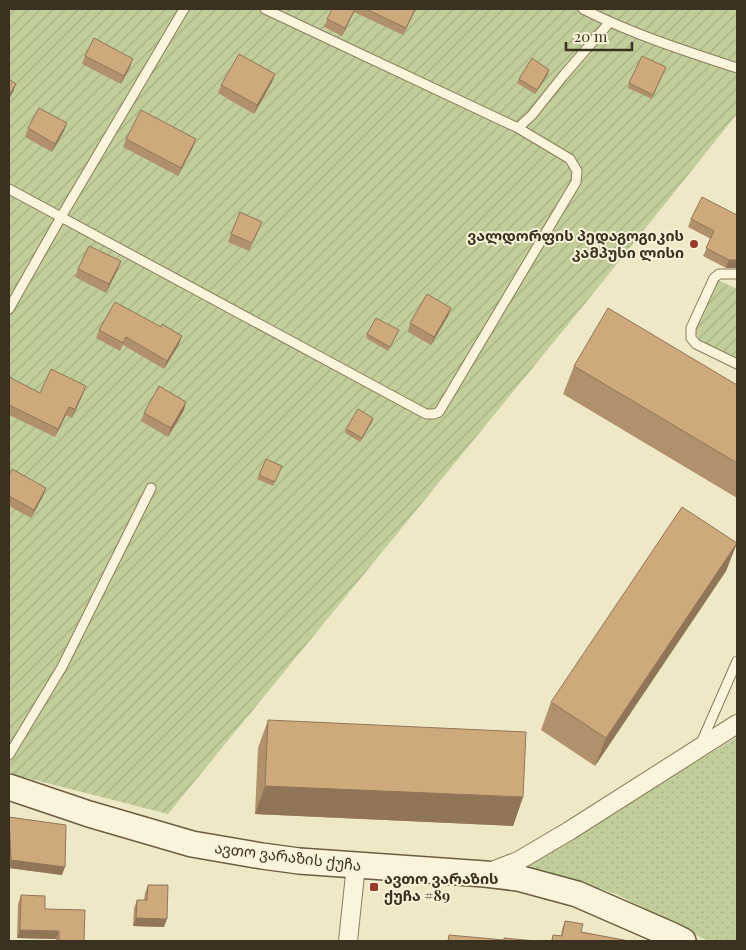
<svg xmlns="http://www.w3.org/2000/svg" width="746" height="950" viewBox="0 0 746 950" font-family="'Playfair Display','Noto Sans Georgian',serif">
<defs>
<pattern id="grass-dots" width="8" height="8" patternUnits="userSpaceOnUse" patternTransform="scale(1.25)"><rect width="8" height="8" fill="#c1ce9a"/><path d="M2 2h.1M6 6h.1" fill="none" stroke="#a7b184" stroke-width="1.8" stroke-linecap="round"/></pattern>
<pattern id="garden-furrows" width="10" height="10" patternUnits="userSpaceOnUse" patternTransform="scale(1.25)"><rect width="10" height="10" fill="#c1ce9a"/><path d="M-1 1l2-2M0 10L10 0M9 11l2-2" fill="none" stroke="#a7b184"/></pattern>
</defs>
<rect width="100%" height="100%" fill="#efe8c7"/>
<!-- grass -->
<path fill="url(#grass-dots)" d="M737 737V941H708L616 894 567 878 529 872V863Z"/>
<!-- garden -->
<path fill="url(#garden-furrows)" d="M9 9H737V114L584 305 168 814 19 776 9 772Z
M718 280 737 289V358L699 340 695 331Z"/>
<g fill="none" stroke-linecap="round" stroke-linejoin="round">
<!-- lane casing -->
<g stroke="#8b7b5c" stroke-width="11">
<path id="lane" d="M583 9C632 34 685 51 737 68
M518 128 532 115 563 76 609 23
M9 189 426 414H434L439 412 576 182 577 171 570 159 518 128 265 9
M737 274H719L714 278 691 328V338L696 344 737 364
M9 309 61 217 184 9
M701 743 737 661
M9 755 62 667 151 488"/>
</g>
<!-- street casing -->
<g stroke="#8b7b5c" stroke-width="20">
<path id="street" d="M487 873 518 861 569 831 737 724
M348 941 356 865"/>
</g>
<!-- secondary casing -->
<g stroke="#6d5c3f" stroke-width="28">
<path id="secondary" d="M9 787 89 814 192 844 262 856 299 861 485 874 518 878 577 894 671 935 683 941"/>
</g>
<!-- lane -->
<use href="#lane" stroke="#f9f4db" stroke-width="9"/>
<!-- street -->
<use href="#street" stroke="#f9f4db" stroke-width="18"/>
<!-- secondary -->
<use href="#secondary" stroke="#f9f4db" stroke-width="25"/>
</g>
<!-- wall -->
<path fill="#b1916b" d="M332 9H416L403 35 354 12 342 36 324 27Z
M85 56 130 67 121 84 82 64Z
M666 67 652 99 628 88 629 83Z
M275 74 272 82 254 114 218 93 221 85Z
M548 74 535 94 517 83 519 79Z
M67 123 64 131 52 152 25 137 28 128Z
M126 139 193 147 178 176 123 147Z
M737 215V268H726L703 256 711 239 688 227 691 219Z
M259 230 249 251 228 242 231 234Z
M78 269H118L106 293 75 277Z
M451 308 448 316 431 345 408 332 410 323Z
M99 330 179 344 164 369 123 345 120 351 96 338Z
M399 330 388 351 366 338 367 334Z
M574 366 737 385V498L563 394Z
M9 377 40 393 83 394 72 418 66 415 55 437 9 415Z
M184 410 168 437 141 421 144 413Z
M373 418 372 422 360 442 345 433 346 429Z
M266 459 280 470 273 486 257 479Z
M9 475 46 488 43 496 31 518 9 506Z
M737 543 726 571 595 766 541 730 551 702Z
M268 720 523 797 513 826 255 814 258 748Z
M9 818 62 875 9 868Z
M148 885 164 927 133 926 134 908 137 900H144L145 893Z
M21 895 45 909 84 941H56V939L17 938 18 904Z
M565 921 581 932 629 941H551L553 935 561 936 562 929Z"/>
<!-- shaded-wall -->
<path fill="#907657" d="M355 9 354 12 342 36 345 28Z
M415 9H416L403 35 406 28Z
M133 59 130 67 121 84 124 76Z
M549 70 548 74 535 94 537 90Z
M275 74 272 82 254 114 257 105Z
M16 84 13 92 9 99V95Z
M67 123 64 131 52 152 55 144Z
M196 139 193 147 178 176 181 168Z
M729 260H737V268H726Z
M121 261 118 269 106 293 109 284Z
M451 308 448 316 431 345 434 337Z
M182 336 179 344 164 369 167 361Z
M86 386 83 394 72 418 75 409Z
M186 402 184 410 168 437 171 428Z
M69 407 66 415 55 437 58 429Z
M373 418 372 422 360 442 362 438Z
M46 488 43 496 31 518 34 510Z
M737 543 726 571 595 766 606 738Z
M265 786 523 797 513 826 255 814Z
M11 860 65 867 62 875 9 868V865Z
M136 918 167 919 164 927 133 926Z
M20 930 59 931 56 939 17 938Z"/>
<!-- building -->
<path fill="#cea97c" stroke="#907657" d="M332 9H355L345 28 327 19Z
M366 9H415L406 28Z
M94 38 133 59 124 76 85 56Z
M239 54 275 74 257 105 221 85Z
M642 56 666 67 653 95 629 83Z
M532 58 549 70 537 90 519 79Z
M9 79 16 84 9 95Z
M39 108 67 123 55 144 28 128Z
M141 110 196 139 181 168 126 139Z
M702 197 737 215V260H729L706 248 714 231 691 219Z
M240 212 262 222 252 243 231 234Z
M89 246 121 261 109 284 78 269Z
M427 294 451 308 434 337 410 323Z
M115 302 161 327 162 324 182 336 167 361 126 337 123 343 99 330Z
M608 308 737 385V463L574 366Z
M376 318 399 330 390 347 367 334Z
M51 369 86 386 75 409 69 407 58 429 9 405V377L40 393Z
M159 386 186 402 171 428 144 413Z
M358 409 373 418 362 438 346 429Z
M266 459 282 466 275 482 259 475Z
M12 469 46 488 34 510 9 496V475Z
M682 507 737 543 606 738 551 702Z
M268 720 526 732 523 797 265 786Z
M9 817 66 825 65 867 11 860Z
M148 885H168L167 919 136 918 137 900H147Z
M21 895 45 896V909L85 910 84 941H59V931L20 930Z
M565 921 583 924 581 932 629 941H552L553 935 562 936Z
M449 935 504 940V938L536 941H448Z"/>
<!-- markers -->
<g fill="#9b392b" stroke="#f6f1d7" stroke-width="2">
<circle cx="694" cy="244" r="5"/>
<rect x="369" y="882" width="10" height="10" rx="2.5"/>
</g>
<g text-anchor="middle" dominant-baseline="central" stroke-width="4" stroke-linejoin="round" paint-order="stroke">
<!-- poi labels -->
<g font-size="15" font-weight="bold" fill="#3b3120" stroke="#f6f1d7" text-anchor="end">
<text x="684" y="235">ვალდორფის პედაგოგიკის<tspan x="684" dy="17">კამპუსი ლისი</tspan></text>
<text x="384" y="878" text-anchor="start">ავთო ვარაზის<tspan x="384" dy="17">ქუჩა #89</tspan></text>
</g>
<!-- street labels -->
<g font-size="15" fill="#3b3120" stroke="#f6f1d7">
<text transform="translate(288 856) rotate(7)">ავთო ვარაზის ქუჩა</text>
</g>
</g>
<!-- border -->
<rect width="746" height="950" fill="none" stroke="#3b3120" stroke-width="20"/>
<!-- scale -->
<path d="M566 42v8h66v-8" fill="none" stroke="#3b3120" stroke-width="2.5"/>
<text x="574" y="42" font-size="15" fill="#3b3120" stroke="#f6f1d7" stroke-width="4" paint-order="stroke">20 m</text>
</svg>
